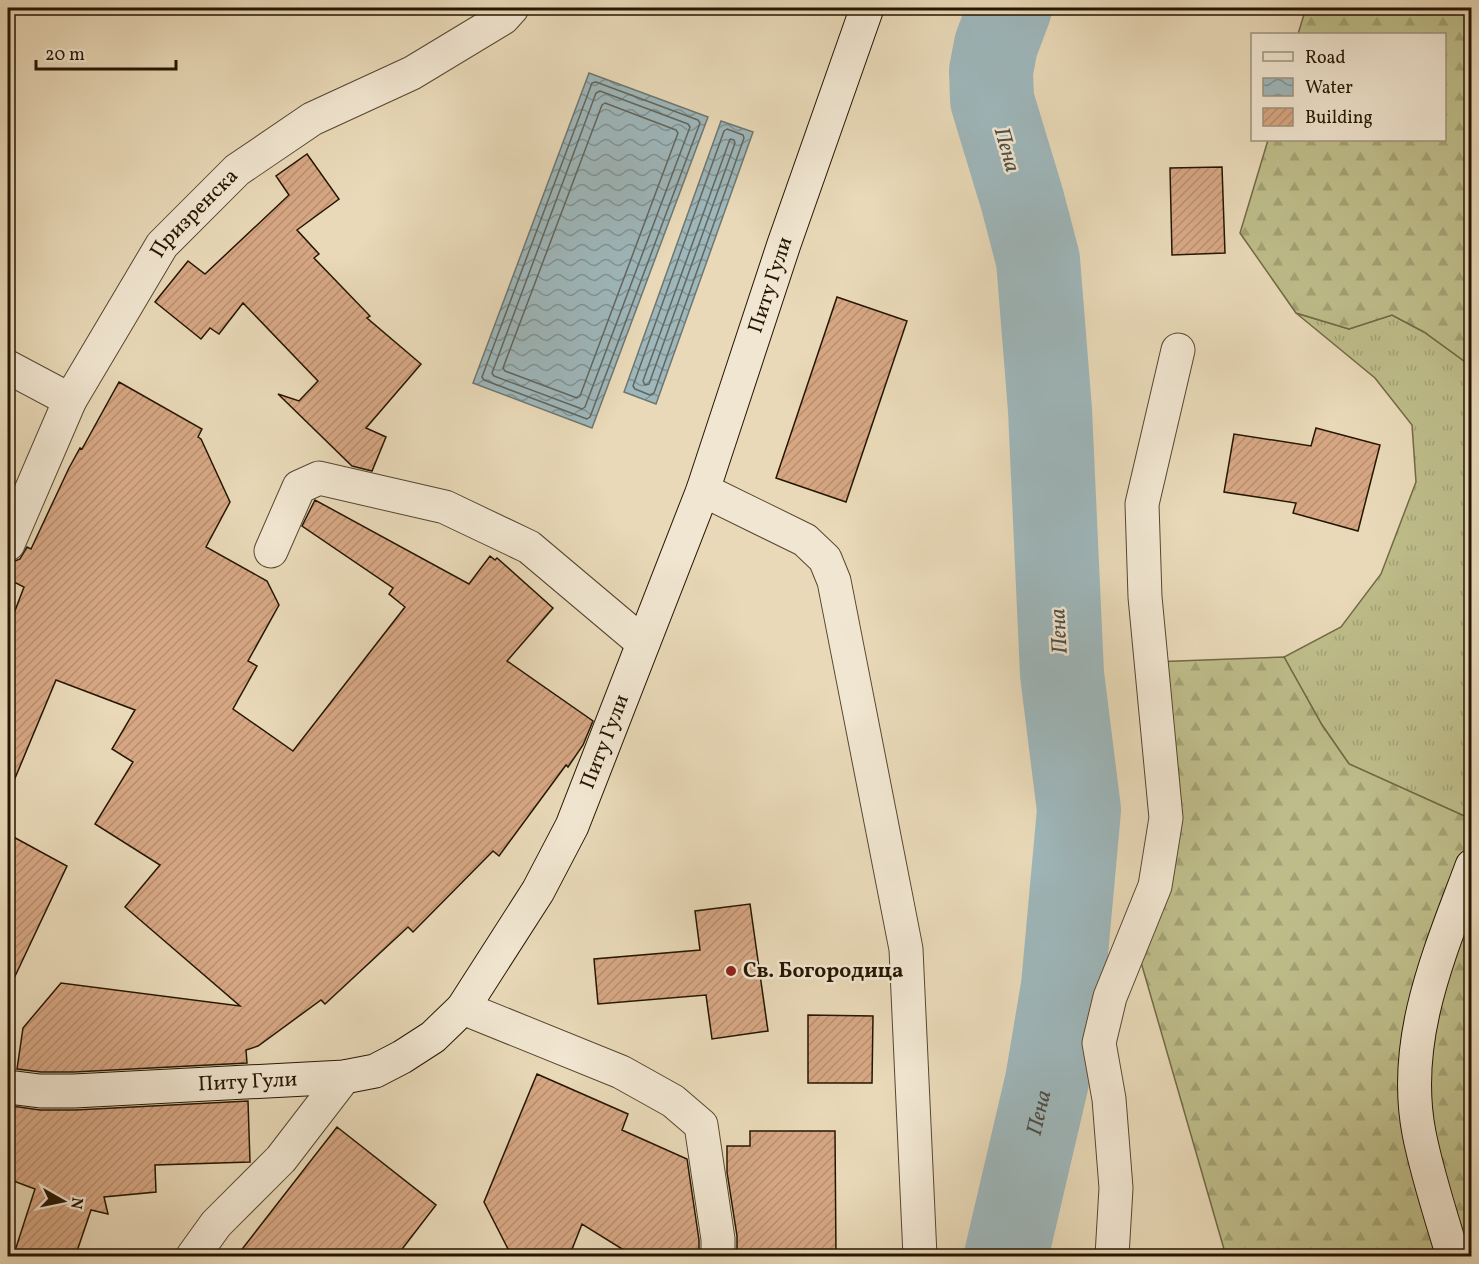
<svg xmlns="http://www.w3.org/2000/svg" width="1479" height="1264" viewBox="0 0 1479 1264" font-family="Vollkorn,serif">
<defs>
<pattern id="grass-tufts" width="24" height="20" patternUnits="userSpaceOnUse" patternTransform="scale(1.5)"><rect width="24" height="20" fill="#bebd8a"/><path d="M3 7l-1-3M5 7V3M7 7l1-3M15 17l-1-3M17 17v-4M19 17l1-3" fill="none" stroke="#a3a275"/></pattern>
<pattern id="forest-firs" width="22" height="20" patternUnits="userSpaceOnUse" patternTransform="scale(1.5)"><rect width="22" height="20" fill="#bebd8a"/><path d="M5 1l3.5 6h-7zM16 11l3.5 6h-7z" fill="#a3a275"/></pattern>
<pattern id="water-waves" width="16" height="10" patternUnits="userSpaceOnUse" patternTransform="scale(1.5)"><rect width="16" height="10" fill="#9eb7bb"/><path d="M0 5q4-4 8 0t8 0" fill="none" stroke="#819496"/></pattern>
<pattern id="building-hatch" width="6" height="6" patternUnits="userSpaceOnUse" patternTransform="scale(1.5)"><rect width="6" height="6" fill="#d7a784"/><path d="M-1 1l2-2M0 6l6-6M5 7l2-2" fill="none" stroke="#b88f70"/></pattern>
</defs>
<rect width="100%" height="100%" fill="#e9d9b8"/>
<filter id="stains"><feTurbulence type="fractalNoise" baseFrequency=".00333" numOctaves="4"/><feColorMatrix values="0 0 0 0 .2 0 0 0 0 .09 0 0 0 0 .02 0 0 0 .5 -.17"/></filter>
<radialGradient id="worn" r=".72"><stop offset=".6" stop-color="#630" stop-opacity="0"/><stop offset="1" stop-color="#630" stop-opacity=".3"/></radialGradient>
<!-- grass -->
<path fill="url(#grass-tufts)" stroke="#726a46" stroke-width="1.5" d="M1296 313 1349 329 1392 315 1424 332 1471 366V819L1349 764 1322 725 1284 657 1341 627 1381 574 1416 482 1412 425 1375 378Z"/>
<!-- forest -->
<path fill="url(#forest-firs)" stroke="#726a46" stroke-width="1.5" d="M1306 8H1471V366L1424 332 1392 315 1349 329 1296 313 1240 233 1268 140H1444V34H1298Z
M1284 657 1322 725 1349 764 1471 819V1256H1226L1134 938 1155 886 1151 662Z"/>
<!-- water -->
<path fill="url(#water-waves)" stroke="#6e7771" stroke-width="1.5" d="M589 73 708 117 592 428 473 383Z
M721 121 753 132 656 404 624 392Z"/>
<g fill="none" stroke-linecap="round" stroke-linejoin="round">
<!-- shore -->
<path stroke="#62665e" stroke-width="1.5" d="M596 82 698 120 700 123 590 417 587 419 484 380 482 377 592 83Z
M600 91 688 124 690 127 585 407 582 409 494 376 492 373 596 93Z
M605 103 676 130 678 133 580 396 577 398 505 371 503 368 602 105Z
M727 129 743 135 744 138 654 393 650 395 635 389 633 386 724 131Z
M730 139 734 140 735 143 649 384 645 385 643 381Z"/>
<!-- river -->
<path stroke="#9eb7bb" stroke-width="84" id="s1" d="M1006 1256 1047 1081 1063 986 1079 810 1062 674 1050 410 1038 260 1022 199 992 100 991 71 996 45 1010 8"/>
</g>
<!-- building -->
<path fill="url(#building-hatch)" stroke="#251602" stroke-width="1.5" d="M307 154 339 199 297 230 319 254 314 258 370 316 367 318 421 364 366 428 386 437 372 471 352 466 278 394 299 401 318 381 243 303 219 334 210 328 201 339 155 302 188 261 205 274 289 195 276 176Z
M1222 167 1225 253 1172 255 1170 168Z
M837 297 907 321 846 502 776 478Z
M119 382 202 429 198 437 201 439 230 502 206 547 267 581 279 605 248 661 257 666 233 709 293 751 405 607 389 594 393 588 302 526 315 500 469 584 490 556 495 560 497 558 553 608 507 661 593 721 583 745 568 767 566 765 499 856 493 851 413 932 408 927 325 1004 321 1000 258 1046 246 1050 247 1063 74 1072H41L17 1069 23 1028 61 983 240 1006 125 907 160 865 95 824 133 762 112 749 135 710 56 680 8 795V629L24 587 8 579V574L15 561 20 559 27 547 31 549 69 468 80 448 82 449Z
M1316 428 1380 445 1358 531 1293 513 1296 503 1224 492 1234 434 1311 446Z
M8 834 67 866 8 991Z
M750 904 768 1031 712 1039 706 995 598 1004 594 959 700 950 695 911Z
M808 1015 873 1016 872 1083H808Z
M537 1074 628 1114 622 1130 687 1159 699 1240V1257H635L582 1224 569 1257H527L508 1249 484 1202Z
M248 1101 250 1162 155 1165 156 1192 104 1197 108 1214 91 1210 75 1257H13L35 1189 8 1179V1134L12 1106 40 1110H75Z
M337 1127 436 1205 396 1257H236Z
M750 1131H835L836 1257H737V1236L727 1172V1146H750Z"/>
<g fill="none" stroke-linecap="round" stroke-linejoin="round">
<!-- street casing -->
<g stroke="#564730" stroke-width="35">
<g id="street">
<path d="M8 367 70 400"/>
<path d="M703 490 805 540 825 559 834 581 906 949 920 1256"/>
<path id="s2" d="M8 544 70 400 162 245 237 170 312 119 412 73 503 18 512 8"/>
<path d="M271 551 299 487 319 478 445 507 529 547 643 643"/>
<path d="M463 1008 621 1072 673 1101 701 1125 718 1239V1256"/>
<path d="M193 1256 216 1224 281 1159 344 1077"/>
<path d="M1112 1256 1116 1188 1109 1099 1099 1043 1110 997 1155 886 1166 818 1145 597 1142 504 1178 350"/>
</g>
</g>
<!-- secondary casing -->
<g stroke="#251602" stroke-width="35">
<g id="secondary">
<path id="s3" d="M8 1087 40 1091H74L344 1077 375 1071 402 1057 433 1037 463 1008 538 891 572 826 703 490 784 244 867 8"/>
<path d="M1453 1256C1441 1216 1427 1174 1419 1133 1401 1039 1440 952 1472 866"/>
</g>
</g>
<!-- street -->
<use href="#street" stroke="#f1e6d1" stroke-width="33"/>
<!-- secondary -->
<use href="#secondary" stroke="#f1e6d1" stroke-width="33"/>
</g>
<!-- markers -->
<circle fill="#8f2418" stroke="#f1e6d1" stroke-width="2" cx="731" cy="971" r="6"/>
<g text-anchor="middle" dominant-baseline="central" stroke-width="5" stroke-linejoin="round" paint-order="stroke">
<!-- street labels -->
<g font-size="21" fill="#251602" stroke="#f1e6d1">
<text stroke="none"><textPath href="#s2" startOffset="382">Призренска</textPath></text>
<text stroke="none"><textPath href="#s3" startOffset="1266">Питу Гули</textPath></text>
<text stroke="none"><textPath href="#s3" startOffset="780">Питу Гули</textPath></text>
<text stroke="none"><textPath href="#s3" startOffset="240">Питу Гули</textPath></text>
</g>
<!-- poi labels -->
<g font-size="21" font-weight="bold" fill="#251602" stroke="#f1e6d1" text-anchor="start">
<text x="743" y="971">Св. Богородица</text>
</g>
<!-- water labels -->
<g font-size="22" font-style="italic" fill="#4f4e43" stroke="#f1e6d1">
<text transform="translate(1006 150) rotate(74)">Пена</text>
<text transform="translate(1060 631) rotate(-93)">Пена</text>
<text stroke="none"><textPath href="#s1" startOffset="147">Пена</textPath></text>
</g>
</g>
<!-- margin -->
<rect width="1479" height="1264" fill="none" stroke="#e9d9b8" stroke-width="30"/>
<rect x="9" y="9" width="1461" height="1246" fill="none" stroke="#251602" stroke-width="3"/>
<rect x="15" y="15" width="1449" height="1234" fill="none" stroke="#251602" stroke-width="1.5"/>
<!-- legend -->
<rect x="1251" y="33" width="195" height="108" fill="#f1e6d1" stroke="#9f937e" stroke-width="1.5"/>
<rect x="1263" y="52" width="30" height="9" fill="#f1e6d1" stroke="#9f937e" stroke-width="1.5"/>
<text x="1305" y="63" font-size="18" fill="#251602">Road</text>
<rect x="1263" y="78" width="30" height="18" fill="url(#water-waves)" stroke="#9f937e" stroke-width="1.5"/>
<text x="1305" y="93" font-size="18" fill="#251602">Water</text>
<rect x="1263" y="108" width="30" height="18" fill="url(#building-hatch)" stroke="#9f937e" stroke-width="1.5"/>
<text x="1305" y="123" font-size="18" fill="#251602">Building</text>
<!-- north arrow -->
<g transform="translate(63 1201) rotate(99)" stroke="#f1e6d1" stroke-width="4.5" paint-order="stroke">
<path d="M0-4.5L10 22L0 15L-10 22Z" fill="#251602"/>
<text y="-9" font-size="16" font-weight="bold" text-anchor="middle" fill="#251602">N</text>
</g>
<!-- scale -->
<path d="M36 60v9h140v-9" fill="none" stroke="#251602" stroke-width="3"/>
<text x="45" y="60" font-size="18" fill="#251602" stroke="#f1e6d1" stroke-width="4.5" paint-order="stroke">20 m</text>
<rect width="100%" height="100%" filter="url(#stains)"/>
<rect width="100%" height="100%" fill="url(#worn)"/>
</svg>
